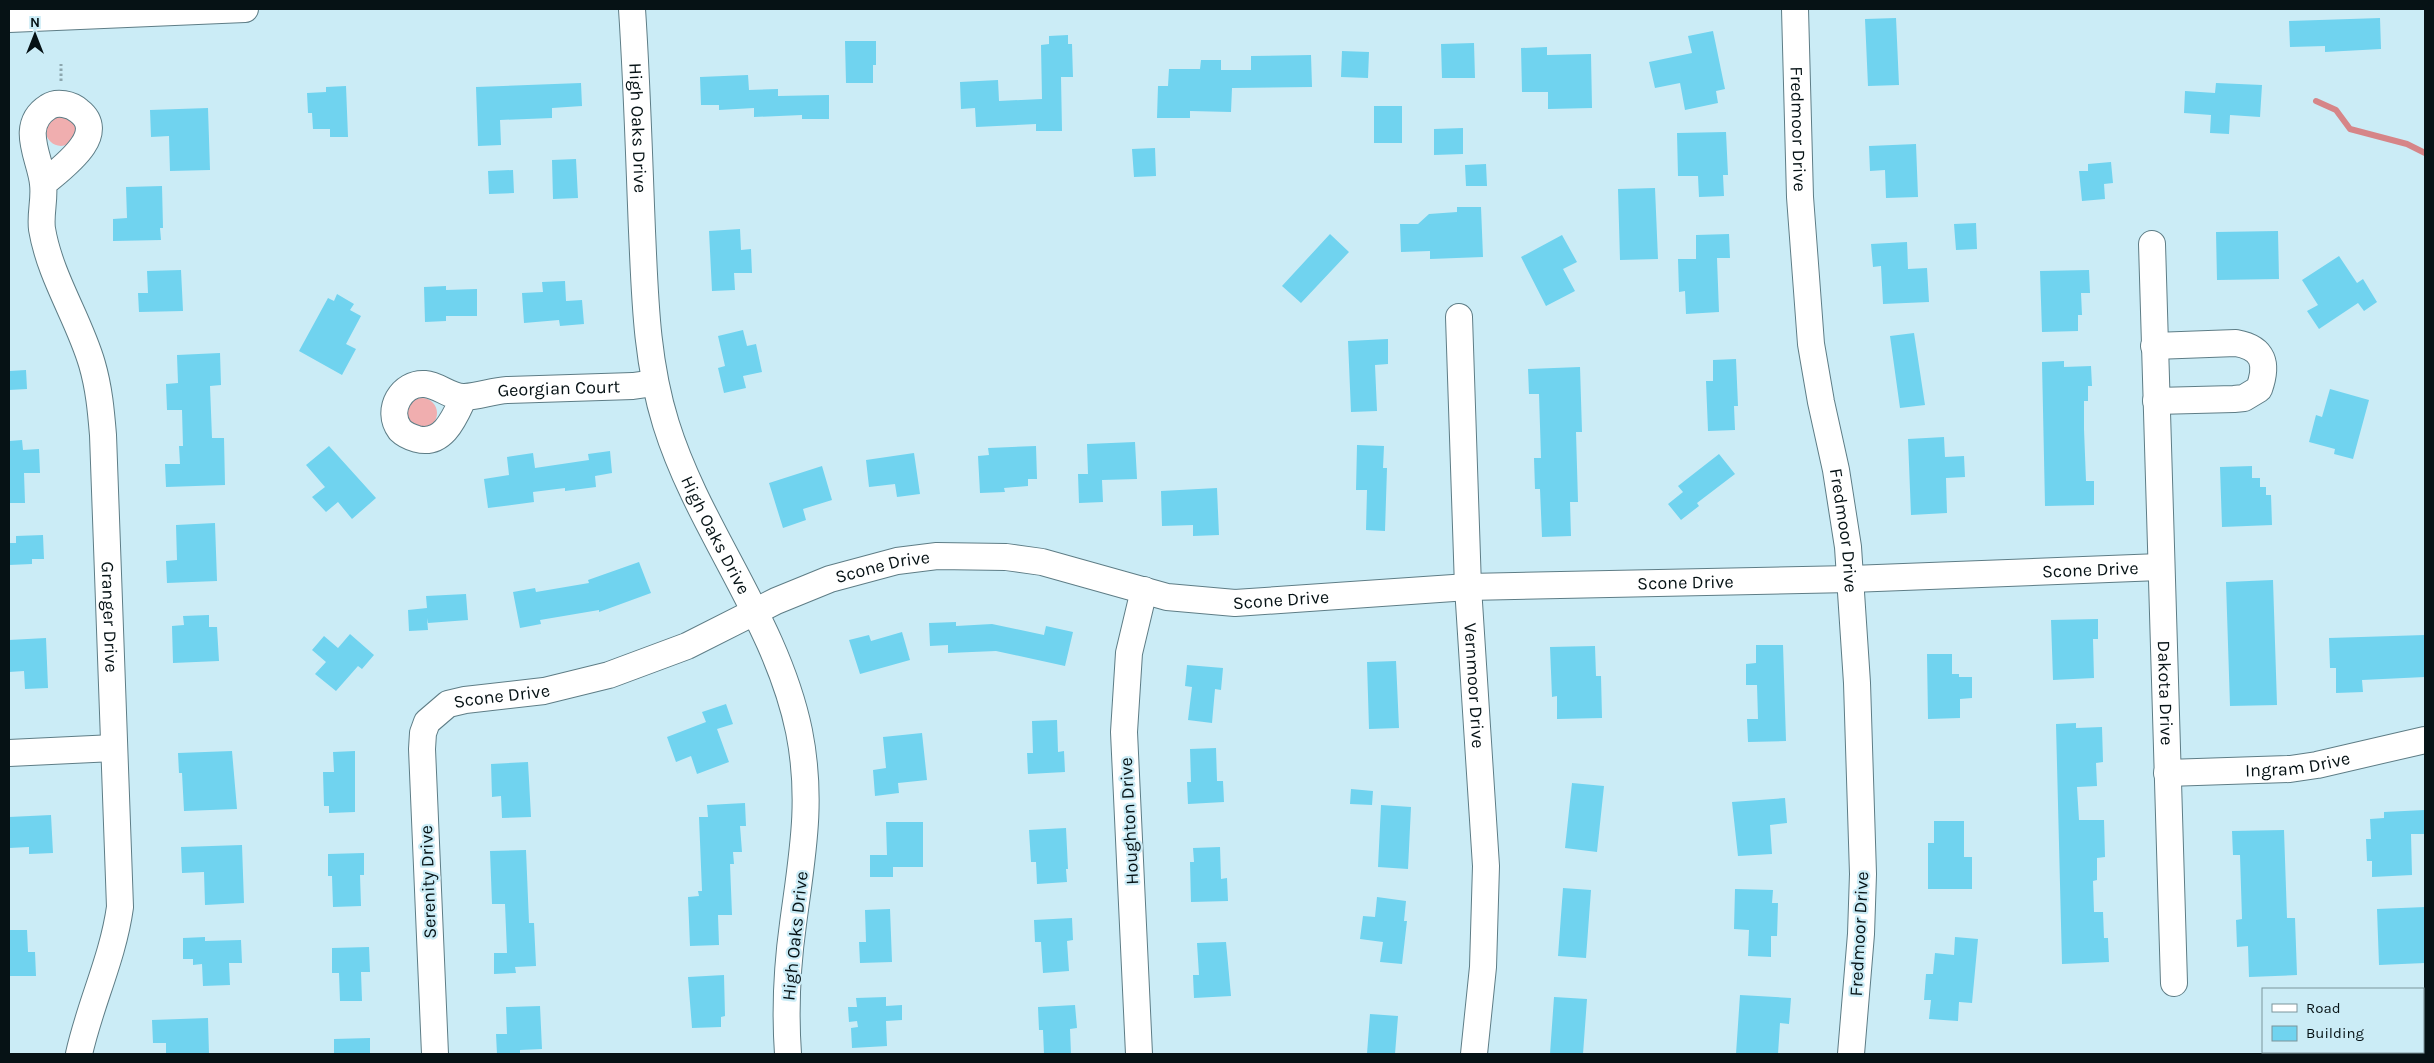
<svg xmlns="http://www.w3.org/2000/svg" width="2434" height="1063" viewBox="0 0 2434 1063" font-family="Karla,sans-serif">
<rect width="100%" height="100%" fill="#cbecf6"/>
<!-- green -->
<path fill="#f0aeaf" d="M46 131a15 15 0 1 1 30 0a15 15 0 1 1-30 0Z
M407 413a15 15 0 1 1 30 0a15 15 0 1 1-30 0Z"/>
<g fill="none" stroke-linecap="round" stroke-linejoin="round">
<!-- stream -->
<path stroke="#d68588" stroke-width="6" d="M2316 101 2336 110 2350 129 2407 144 2425 153"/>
</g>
<!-- building -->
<path fill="#70d3ef" d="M1896 18 1899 85 1868 86 1865 19Z
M2380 18 2381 49 2325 52V46L2290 47 2289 21Z
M1713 31 1725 89 1716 91 1718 103 1685 110 1680 83 1655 88 1649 62 1692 53 1688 36Z
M1068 35V44H1072L1073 77H1061L1062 131H1036V124L976 127 975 108 961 109 960 82 998 80 999 101 1042 99 1041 45 1049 44V36Z
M845 41H876V65H873V83H846Z
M1474 43 1475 78H1442L1441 44Z
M1547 47V55L1591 54 1592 108 1548 109V92H1522L1521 48Z
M1342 51 1369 52 1368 78 1341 77Z
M1311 55 1312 87 1232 88 1231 112 1190 111V118H1157L1158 86H1168L1169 69H1200L1201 60H1221V70H1251V56Z
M748 75 749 90 778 89V96L829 95V119H802V115L754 117V108L719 110V105H701L700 77Z
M581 83 582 106 552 108V118L500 120 501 145 478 146 476 87Z
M2216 83 2262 85 2260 117 2230 115 2229 134 2210 133 2211 115 2184 113 2185 91 2215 93Z
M346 86 348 137H330V129H313L312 113H308L307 93 326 92V87Z
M1374 106H1402V143H1374Z
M208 108 210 170 170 171 169 136 151 137 150 110Z
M1463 128V154L1434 155V129Z
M1726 132 1728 175H1723L1724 196 1699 197 1698 176H1678L1677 133Z
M1916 144 1918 197 1886 198 1885 170 1870 171 1869 146Z
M1155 148 1156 176 1134 177 1132 149Z
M576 159 578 198 553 199 552 160Z
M2111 162 2113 183 2104 184 2105 199 2082 201 2079 171H2088V164Z
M1486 164 1487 186H1466L1465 165Z
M513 170 514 193 489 194 488 171Z
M162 186 163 228H160L161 240 113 241V219L127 218 126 187Z
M1655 188 1658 259 1620 260 1618 189Z
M1457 207H1481L1483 257 1430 259V251L1401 252 1400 224H1418L1429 214 1457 212Z
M1976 223 1977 249 1956 250 1954 224Z
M740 229 741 250 751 249 752 273H734L735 290 712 291 709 231Z
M2278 231 2279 279 2217 280 2216 232Z
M1330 234 1349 252 1301 303 1282 286Z
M1729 234 1730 258H1717L1719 312 1686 314 1685 291 1679 292 1678 259H1696V235Z
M1562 235 1577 262 1563 269 1575 291 1546 306 1521 257Z
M1907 242 1908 269 1927 268 1929 302 1883 304 1881 266 1873 267 1871 244Z
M2339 256 2357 283 2363 279 2377 302 2364 311 2358 303 2319 329 2307 311 2318 305 2302 280Z
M181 270 183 311 139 312 138 293H148L147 271Z
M2089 270 2090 293H2081L2082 315H2078V331L2042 332 2040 271Z
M565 281 566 301 582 300 584 324 560 326 559 320 524 323 522 293 543 292 542 282Z
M446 286V290L477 289V316H446V321L425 322 424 287Z
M337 294 354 304 350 310 361 316 346 344 356 349 342 375 299 351 328 298 334 301Z
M743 330 747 346 756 344 762 372 743 376 746 388 724 393 718 368 725 366 718 336Z
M1914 333 1925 405 1900 408 1890 336Z
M1388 339V364L1375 365 1377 411 1351 412 1348 341Z
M220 353 221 385 210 386 212 438H224L225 485 166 487 165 464H180L179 446H183L182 410H167L166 384 178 383 177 355Z
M1736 359 1738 406H1734L1735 430 1708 431 1706 381H1713V360Z
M2064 361V367L2091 366 2092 386H2088V401H2084V429L2086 481H2094V505L2045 506 2042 362Z
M1580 367 1582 432H1576L1578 502H1570L1571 536 1542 537 1540 489H1535L1534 458H1541L1539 394H1529L1528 369Z
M26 370 27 389 9 390V371Z
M2330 389 2369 400 2353 459 2334 454 2335 449 2309 442 2316 415 2322 417Z
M1944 437 1945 457 1964 456 1965 477 1946 478 1947 513 1911 515 1908 439Z
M22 440 23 450 39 449 40 473H24L25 503H9V441Z
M1135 442 1137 479 1102 480 1103 502 1079 503 1078 474H1088L1087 444Z
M1357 445 1384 446 1383 468H1387L1385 531 1366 530 1367 490H1356Z
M329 446 376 498 352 519 338 502 326 512 312 497 325 487 306 465Z
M1036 446 1037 479H1028V486L1004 488 1005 492 980 493 978 456 989 455 988 448Z
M610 451 612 473 595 476 596 487 565 491V488L533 492 534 502 488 508 484 479 509 475 507 457 533 453 535 468 589 460 588 454Z
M914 453 920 494 897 497 895 484 869 487 866 460Z
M1719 454 1735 474 1697 503 1699 506 1681 520 1668 504 1683 492 1678 486Z
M822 466 832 500 803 509 806 520 783 528 769 483Z
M2252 466V478H2260V487H2266V495H2271L2272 525 2222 527 2220 467Z
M1217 488 1219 535 1193 536V525L1162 526 1161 491Z
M215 523 217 581 167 583 166 561 177 560 176 525Z
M43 535 44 559H32V564L9 565V543H16V536Z
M639 562 651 593 599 612V610L540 620 541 624 520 628 513 592 535 588 536 592 589 583 588 580Z
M2273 580 2277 705 2230 706 2226 582Z
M466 594 468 620 428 623 427 618 428 630 409 631 408 610 427 608 426 596Z
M209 615V627H217L219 661 173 663 172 626 184 625 183 616Z
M2098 619V639H2093L2094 678 2053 680 2051 620Z
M956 622V626L992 624 1044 635 1046 626 1073 632 1065 666 996 651 948 653V645L930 646 929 623Z
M902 632 910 660 860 674 849 640 869 635 871 641Z
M350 634 374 655 362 669 358 666 336 691 315 674 326 662 312 650 324 636 338 648Z
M2425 635V677L2362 680 2363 692 2336 693V668H2330L2329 638Z
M46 638 48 688 25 689 24 671 9 672V640Z
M1756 645H1783L1786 741 1748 742 1747 719H1758L1757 685H1746V664L1756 663Z
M1595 646 1596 676H1601L1602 718 1557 719V696L1552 697 1550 647Z
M1927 654H1952V674H1959V677H1972V698L1960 699V718L1928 719Z
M1396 661 1399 728 1369 729 1367 662Z
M1187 665 1223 668 1221 690 1215 689 1212 723 1188 720 1192 687 1185 686Z
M726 704 733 724 717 729 729 762 697 774 691 756 676 762 667 737 706 722 702 712Z
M1057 720 1058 752 1064 751 1065 772 1028 774 1027 753H1033L1032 721Z
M2076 723V728L2102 727 2103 762 2096 763 2097 786 2077 787 2079 820H2104L2105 857 2097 858V880L2093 881 2094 912H2103L2104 938H2108L2109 962 2062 964 2056 724Z
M922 733 927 780 898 783 899 793 875 796 873 770 886 768 883 737Z
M1216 748 1217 781H1223L1224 802 1188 804 1187 782H1191L1190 749Z
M232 751 237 809 184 811 182 773H179L178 753Z
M355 751V812L329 813V806H324L323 772H334L333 752Z
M528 762 531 817 502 818 501 796 492 797 491 764Z
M1572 783 1604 786 1597 852 1565 848Z
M1351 789 1373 791 1372 805 1350 804Z
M1785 798 1787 823 1770 825 1772 854 1738 856 1732 802Z
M745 803 746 826H740L742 852H733L734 864H730L732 915H718L719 945 690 946 688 897 699 896 698 891H702L699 817H708L707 805Z
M1381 805 1411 807 1408 869 1378 867Z
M2425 810V834H2411L2412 875 2372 877V861H2367L2366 839H2371L2370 819 2384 818V812Z
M51 815 53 853 29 854V847L9 848V817Z
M1934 821H1964V857H1972V889H1928V843H1934Z
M886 822H923V867H893V877H870V855H887Z
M1066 828 1068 869H1066L1067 882 1037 884 1036 862H1031L1029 830Z
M2284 830 2287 918H2295L2297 975 2249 977 2248 946 2237 947 2236 920 2242 919 2240 855H2233L2232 831Z
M242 845 244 903 205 905 204 872 182 873 181 847Z
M1220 847 1221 879 1227 878 1228 901 1191 902 1190 862H1194L1193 848Z
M526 850 529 923H534L536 966 515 967 516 973 494 974V953H507L505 904H492L490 851Z
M364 853V875H360L361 906 333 907 332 876H328V854Z
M1563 888 1591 890 1586 958 1558 956Z
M1735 889 1773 890 1772 903H1778L1777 936H1771V957L1748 956 1749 930 1734 929Z
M1377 897 1406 901 1404 921H1407L1402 964 1380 962 1383 942 1360 939 1363 916 1375 917Z
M2425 907V963L2379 965 2377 909Z
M890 909 892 962 860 963 859 942H866L865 910Z
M1072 918 1073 940 1067 941 1069 971 1043 973 1041 942H1035L1034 920Z
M9 930H27L28 952H35L36 976H9Z
M205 937V941L241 940 242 963H229L230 985 203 986 202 964 193 965V959H183V938Z
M1955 937 1978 939 1972 1003 1959 1002 1958 1021 1929 1019 1931 1000H1924L1926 974H1933L1935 953 1954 955Z
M1226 942 1231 996 1194 998 1193 975H1199L1197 943Z
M369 947 370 972H361L362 1001H340L339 973H332V948Z
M724 975 725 1016 721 1017V1027L692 1028 688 977Z
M1740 995 1791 998 1789 1024 1780 1023 1778 1054H1736Z
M886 997V1006L902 1005V1020L886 1021 887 1046 852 1048 851 1028 858 1027 857 1021 849 1022 848 1007H857L856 998Z
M1554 997 1587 999 1583 1054H1550Z
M1075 1005 1077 1028 1070 1029 1071 1054H1044L1043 1030H1039L1038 1007Z
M540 1006 542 1049 520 1050V1054H497L496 1034H507L506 1007Z
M1370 1014 1398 1016 1395 1054H1367Z
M208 1018 209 1054H166V1043H153L152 1020Z
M370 1038V1054H334V1039Z"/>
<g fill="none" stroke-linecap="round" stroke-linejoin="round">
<!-- minor casing -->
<g stroke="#5e7d86" stroke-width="28">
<g id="minor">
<path id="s1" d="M632 9C637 83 639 157 642 231 645 296 646 360 666 424 699 530 776 620 799 731 813 801 802 856 793 924 787 967 785 1011 788 1054"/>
<path id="s2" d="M1795 9 1800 197 1811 344 1821 402 1836 470 1848 547 1857 683 1863 874 1861 934 1851 1054"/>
<path d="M9 19 245 9"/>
<path id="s3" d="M43 184C60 169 110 135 79 111 71 104 57 101 48 107 18 126 41 159 43 184 45 199 40 214 42 229 50 277 79 319 92 364 99 388 101 411 103 435L120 907C113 958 90 1004 79 1054"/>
<path id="s4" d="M2152 244 2174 983"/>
<path id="s5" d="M1459 317 1468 587 1486 866 1483 967 1474 1054"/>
<path d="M2154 346 2236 343C2264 348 2268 364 2259 389L2244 398 2234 399 2156 401"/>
<path id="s6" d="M464 397C455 416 444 446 417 439 410 437 405 435 400 430 385 410 402 382 425 384 439 385 451 398 465 397 479 396 493 391 507 390L633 386 654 383"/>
<path d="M9 753 114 748"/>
<path id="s7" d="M2167 773 2290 769 2317 765 2425 740"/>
<path id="s8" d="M435 1054 422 749 423 733 427 722 448 704 465 700 544 691 609 675 687 646 776 601 830 579 897 561 937 556 1006 557 1042 562 1167 597 1235 603 1468 587 1851 579 2160 567"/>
<path d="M1139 1054 1124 732 1129 653 1144 590"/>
</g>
</g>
<!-- path -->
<path stroke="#8ca6ae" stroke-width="3" stroke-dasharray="2.5 2.5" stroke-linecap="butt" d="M61 81V64"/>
<!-- minor -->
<use href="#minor" stroke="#fff" stroke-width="26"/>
</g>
<g text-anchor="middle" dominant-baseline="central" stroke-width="4.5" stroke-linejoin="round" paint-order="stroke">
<!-- street labels -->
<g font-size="18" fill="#061215" stroke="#cbecf6">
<text stroke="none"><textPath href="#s1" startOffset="119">High Oaks Drive</textPath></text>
<text stroke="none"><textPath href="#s2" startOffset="120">Fredmoor Drive</textPath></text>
<text stroke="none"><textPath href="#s6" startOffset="291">Georgian Court</textPath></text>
<text stroke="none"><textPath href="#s2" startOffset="525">Fredmoor Drive</textPath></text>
<text stroke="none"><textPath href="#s1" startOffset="539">High Oaks Drive</textPath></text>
<text stroke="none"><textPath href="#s8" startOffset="820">Scone Drive</textPath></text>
<text stroke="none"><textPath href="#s8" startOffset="2035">Scone Drive</textPath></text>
<text stroke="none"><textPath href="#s8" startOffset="1630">Scone Drive</textPath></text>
<text stroke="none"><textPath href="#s8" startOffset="1225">Scone Drive</textPath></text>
<text stroke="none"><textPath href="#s3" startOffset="655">Granger Drive</textPath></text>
<text stroke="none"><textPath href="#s5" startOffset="369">Vernmoor Drive</textPath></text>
<text stroke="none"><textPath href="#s4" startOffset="449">Dakota Drive</textPath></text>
<text stroke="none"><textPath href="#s8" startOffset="415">Scone Drive</textPath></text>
<text stroke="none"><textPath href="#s7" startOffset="131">Ingram Drive</textPath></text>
<text transform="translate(1129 821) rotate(-93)">Houghton Drive</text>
<text transform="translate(428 882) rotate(-92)">Serenity Drive</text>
<text transform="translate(1859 934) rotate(-87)">Fredmoor Drive</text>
<text transform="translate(795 936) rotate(-84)">High Oaks Drive</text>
</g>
</g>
<!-- border -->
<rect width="2434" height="1063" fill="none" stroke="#061215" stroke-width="20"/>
<!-- legend -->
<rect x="2262" y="988" width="162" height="65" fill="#cbecf6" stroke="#7c959c"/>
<rect x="2272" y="1004" width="25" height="8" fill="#ffffff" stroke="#7c959c"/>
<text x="2306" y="1013" font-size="15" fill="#061215">Road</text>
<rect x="2272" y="1026" width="25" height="15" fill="#70d3ef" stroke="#7c959c"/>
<text x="2306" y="1038" font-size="15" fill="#061215">Building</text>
<!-- north arrow -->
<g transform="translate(35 35)" stroke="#cbecf6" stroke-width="4" paint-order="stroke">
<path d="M0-4L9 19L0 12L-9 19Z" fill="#061215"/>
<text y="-8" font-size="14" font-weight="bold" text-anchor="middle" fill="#061215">N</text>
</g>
</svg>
